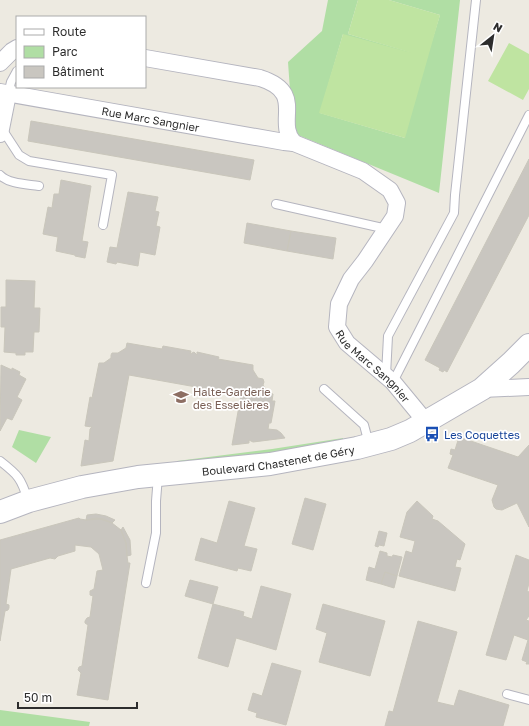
<svg xmlns="http://www.w3.org/2000/svg" width="529" height="726" viewBox="0 0 529 726" font-family="'Golos Text',sans-serif">
<rect width="100%" height="100%" fill="#edeae1"/>
<!-- green -->
<path fill="#b0dea4" fill-rule="evenodd" d="M328 0H358L348 34 427 57 440 15 389 0H460L439 193 293 133 288 62 322 31ZM343 34 405 138 320 113Z
M19 430 51 437 36 463 12 447Z
M343 438V441L273 453 178 464 177 461 272 449Z
M0 710 90 722 89 726H0Z"/>
<!-- pitch -->
<path fill="#bfe4a1" d="M358 0H389L440 15 405 138 319 113 343 34 412 53 348 34Z
M509 43 529 54V89L523 100 488 81Z"/>
<!-- building -->
<path fill="#c9c6c0" stroke="#c9c6bb" d="M31 121 254 160 250 180 28 141Z
M529 159V215L447 372 444 370 443 372 439 370 440 368 425 360Z
M61 180 91 186 82 241 88 242 85 258 75 256V255L56 251 58 237 43 234 48 207 52 208 54 194H59Z
M128 192 158 197 155 211 159 212 156 226 160 227 155 255 140 252 138 266 117 262 116 264 107 262 110 247 117 248Z
M247 223 291 231 287 251 244 243Z
M291 231 336 238 333 259 287 251Z
M6 280 35 281 34 308H40L39 332H34L33 352H25V355H16V353L4 352 5 327H1V307H6Z
M127 343 162 349 163 346 191 351 190 354 194 352 197 355V352L219 357 218 359 253 365V370L258 378 263 379 264 382 263 385 268 393 273 394 272 401H275L271 423H269L268 429 277 430 281 433 285 438 253 442 249 440V443L232 445 241 395 129 375 113 461 81 466 85 440 89 441 90 429 92 427 85 426 90 397 92 398 99 363H104L111 358V355L112 353H118L126 348Z
M1 365 12 370V368L20 372 19 375 26 379 17 397 22 400 12 420 7 418 0 431Z
M459 437 518 457 529 445V527L517 503 502 510 496 509 494 507 492 500 498 485 448 468 453 455 450 454 451 449 455 450Z
M305 498 326 504 313 550 292 544Z
M229 501 255 508 244 546 257 549 251 571 238 568 237 571 195 560 201 538 217 543Z
M417 501 433 516 432 519 438 521 465 544 460 560 457 559 455 567 461 568 455 591 399 576 406 551 412 553 415 541 400 537 407 512Z
M96 514 106 516 115 520 112 523 100 519 86 520 87 515Z
M79 518 80 519 86 520 96 518 104 519 112 523 121 530 126 543 127 556 128 563H130L108 700 77 695 81 673 78 670 79 667 82 666 88 625 85 623V621L87 618 90 617 93 596 90 595V591L94 589 97 571 103 570 99 554 91 547 75 545V551L58 556 55 559 50 558 11 569 6 604 9 605V608L8 610 5 611 0 641V540Z
M123 527 130 540 131 555 127 556 126 543 121 530Z
M379 531 387 533 384 546 379 545 378 547 375 546Z
M380 551 387 553V556L392 557 393 555 402 557 397 576 385 572 381 584 366 580 369 567 375 569Z
M516 555 529 560V583L527 591 529 592V616L526 620 529 621V664H526L527 662 522 660 528 640 514 635 506 660 486 655Z
M385 572 397 576 394 588 381 584Z
M190 580 218 587 213 604 185 596Z
M261 586 291 594 276 650 236 638 228 667 198 658 213 604 244 612 243 616 252 619Z
M323 604 385 621 370 676 319 662 327 633 316 629Z
M418 621 457 632 437 702 454 706 459 690 509 705 503 726H385L389 711 393 712Z
M272 663 301 671 286 725 256 717 257 713 248 710 253 693 262 696Z"/>
<g fill="none" stroke-linecap="round" stroke-linejoin="round">
<!-- lane casing -->
<g stroke="#b5b5bf" stroke-width="10">
<path id="lane" d="M8 94 11 82 17 71
M2 129 19 155 29 161 112 175 103 225
M0 175C9 184 26 184 39 186
M276 204 387 229
M386 375 388 336 454 213 455 195 476 0
M393 382 529 115
M324 389 364 425 369 444
M0 461C18 475 21 478 28 500
M146 583 156 533V501L158 476
M507 694 529 700"/>
</g>
<!-- street casing -->
<g stroke="#b5b5bf" stroke-width="18">
<g id="street">
<path d="M145 58 260 78C307 93 274 121 294 143"/>
<path d="M0 63 12 51 17 48"/>
<path id="s1" d="M0 92 284 142 294 143 363 171 390 190 397 203 395 216 365 261 351 279 339 304 337 327 347 343 393 382 426 422"/>
<path d="M0 134 8 94"/>
<path d="M482 389 529 387"/>
</g>
</g>
<!-- secondary casing -->
<g stroke="#b5b5bf" stroke-width="24">
<g id="secondary">
<path id="s2" d="M0 512 29 501 82 487 138 477 270 464 357 448 391 439 410 431 482 389 511 363 529 345"/>
</g>
</g>
<!-- lane -->
<use href="#lane" stroke="#fff" stroke-width="8"/>
<!-- street -->
<use href="#street" stroke="#fff" stroke-width="16"/>
<!-- secondary -->
<use href="#secondary" stroke="#fff" stroke-width="22"/>
</g>
<!-- icons -->
<defs>
<g id="school-bare" transform="scale(1.2)"><path d="M0-5L7-2L0 1L-7-2ZM-4 1L0 2.5L4 1V4Q0 6-4 4Z" fill="#8d6e63" stroke="#fff" stroke-width="2.5" paint-order="stroke"/></g>
<g id="bus-bare" transform="scale(1.2)"><path d="M-5-6H5V4H4V6H2V4H-2V6H-4V4H-5ZM-3.5-4V0h7V-4ZM-3.5 1.2v1.5H-2V1.2ZM2 1.2v1.5H3.5V1.2Z" fill="#1a4fb4" stroke="#fff" stroke-width="2.5" paint-order="stroke"/></g>
</defs>
<g fill-rule="evenodd">
<use href="#school-bare" x="181" y="397"/>
<use href="#bus-bare" x="432" y="434"/>
</g>
<g text-anchor="middle" dominant-baseline="central" stroke-width="3.5" stroke-linejoin="round" paint-order="stroke">
<!-- street labels -->
<g font-size="11" fill="#2d2d2d" stroke="#fff">
<text stroke="none"><textPath href="#s1" startOffset="153">Rue Marc Sangnier</textPath></text>
<text stroke="none"><textPath href="#s1" startOffset="615">Rue Marc Sangnier</textPath></text>
<text stroke="none"><textPath href="#s2" startOffset="284">Boulevard Chastenet de Géry</textPath></text>
</g>
<!-- education labels -->
<g font-size="11" fill="#785e54" stroke="#fff" text-anchor="start">
<text x="193" y="391">Halte-Garderie<tspan x="193" dy="13">des Esselières</tspan></text>
</g>
<!-- transit labels -->
<g font-size="11" fill="#164399" stroke="#fff" text-anchor="start">
<text x="444" y="434">Les Coquettes</text>
</g>
</g>
<!-- legend -->
<rect x="16" y="16" width="130" height="72" fill="#ffffff" stroke="#ababab"/>
<rect x="24" y="29" width="20" height="6" fill="#ffffff" stroke="#ababab"/>
<text x="52" y="36" font-size="12" fill="#2d2d2d">Route</text>
<rect x="24" y="46" width="20" height="12" fill="#b0dea4" stroke="#ababab"/>
<text x="52" y="56" font-size="12" fill="#2d2d2d">Parc</text>
<rect x="24" y="66" width="20" height="12" fill="#c9c6c0" stroke="#ababab"/>
<text x="52" y="76" font-size="12" fill="#2d2d2d">Bâtiment</text>
<!-- north arrow -->
<g transform="translate(493 36) rotate(30)" stroke="#ffffff" stroke-width="3" paint-order="stroke">
<path d="M0-3L7 15L0 10L-7 15Z" fill="#2d2d2d"/>
<text y="-6" font-size="11" font-weight="bold" text-anchor="middle" fill="#2d2d2d">N</text>
</g>
<!-- scale -->
<path d="M18 702v6h119v-6" fill="none" stroke="#2d2d2d" stroke-width="2"/>
<text x="24" y="702" font-size="12" fill="#2d2d2d" stroke="#ffffff" stroke-width="3" paint-order="stroke">50 m</text>
</svg>
